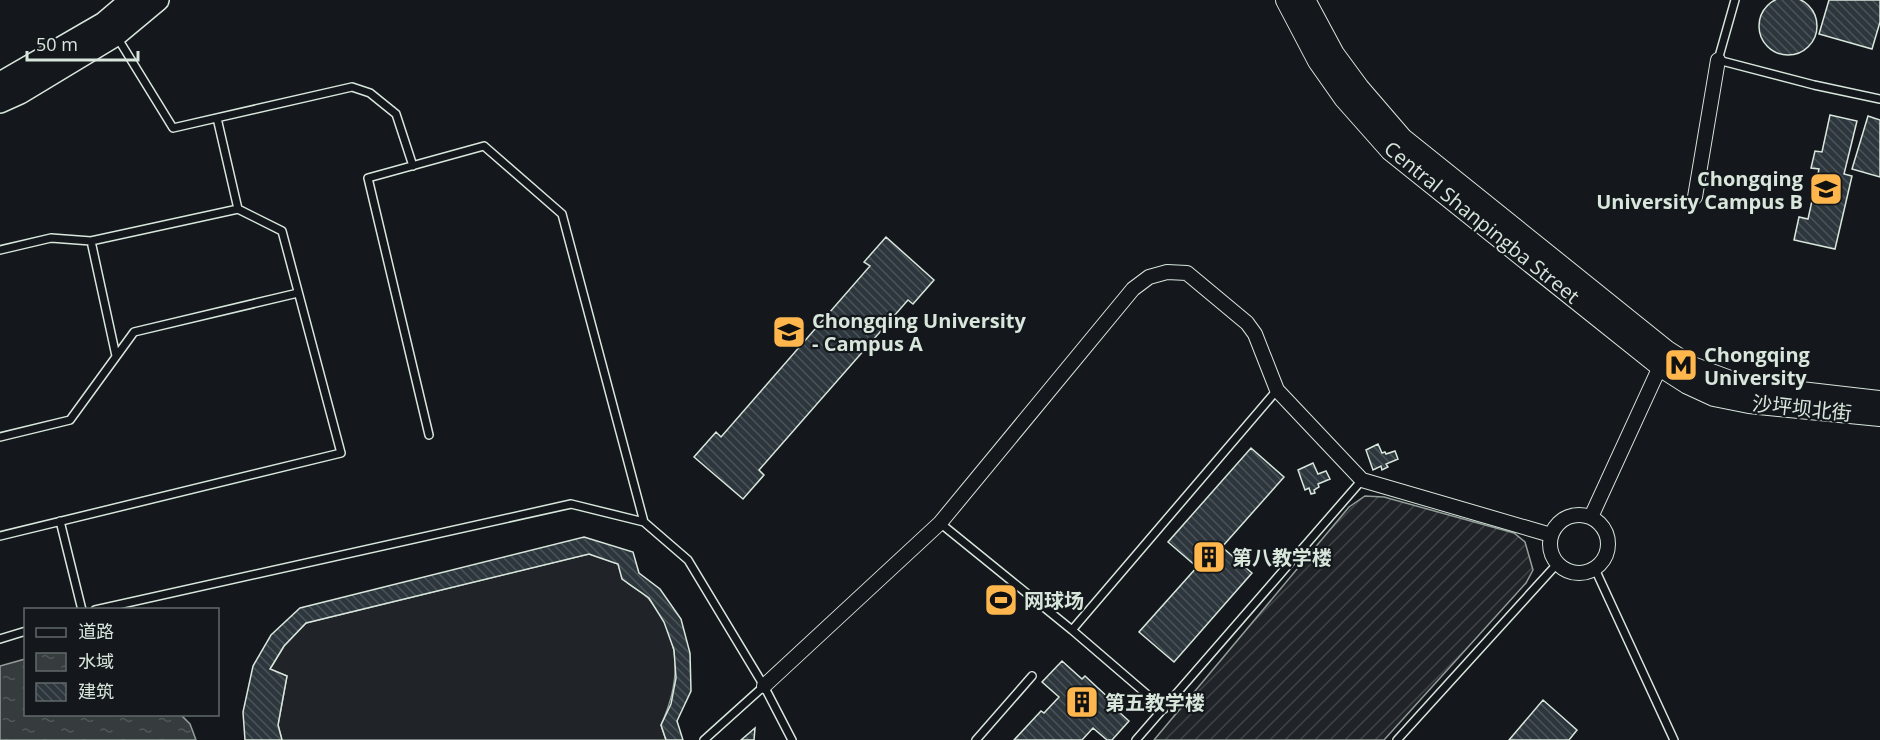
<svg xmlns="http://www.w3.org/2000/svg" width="1880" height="740" viewBox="0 0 1880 740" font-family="'Open Sans','Noto Sans SC',sans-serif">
<defs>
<pattern id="garden-furrows" width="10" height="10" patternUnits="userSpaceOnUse" patternTransform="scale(1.5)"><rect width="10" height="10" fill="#202428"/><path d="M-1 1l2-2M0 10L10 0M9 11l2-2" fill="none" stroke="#404447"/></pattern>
<pattern id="water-ripples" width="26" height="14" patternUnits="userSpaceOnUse" patternTransform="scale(1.5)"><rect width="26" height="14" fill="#363b3e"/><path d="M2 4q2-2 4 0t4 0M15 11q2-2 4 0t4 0" fill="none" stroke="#525759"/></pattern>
<pattern id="building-back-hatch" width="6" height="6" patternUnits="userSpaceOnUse" patternTransform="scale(1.5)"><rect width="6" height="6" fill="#2c363c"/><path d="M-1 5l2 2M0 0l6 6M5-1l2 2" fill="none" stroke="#4a5358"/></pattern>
</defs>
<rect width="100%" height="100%" fill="#14181c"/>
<!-- garden -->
<path fill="url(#garden-furrows)" stroke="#939e99" stroke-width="1.5" d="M1365 496 1384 497 1514 533 1525 542 1533 570 1526 583 1384 740H1154L1349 507Z"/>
<!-- pitch -->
<path fill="#202428" stroke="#939e99" stroke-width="1.5" d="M589 554 618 564C625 589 632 583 648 598 652 602 655 608 659 613 682 648 678 688 661 725L666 740H282L278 725 287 676 270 669 284 646 306 623Z"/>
<!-- water -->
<path fill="url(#water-ripples)" stroke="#939e99" stroke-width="1.5" d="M25 659 26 714 181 715 190 724 196 740H0V666Z"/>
<!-- building -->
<path fill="url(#building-back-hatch)" stroke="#d8e6dc" stroke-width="1.5" d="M1759 26a29 29 0 1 1 58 0a29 29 0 1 1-58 0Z
M1829 0H1880V22L1872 49 1819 34Z
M1830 115 1857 121 1844 174 1852 176 1835 249 1794 240 1799 217 1808 219 1819 169 1811 168 1815 151 1822 152Z
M1868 116 1880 120V177L1852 169Z
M886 237 934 280 913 304 908 300 759 470 764 475 743 499 694 457 716 432 721 437 870 266 864 262Z
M1378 444 1382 453 1385 452 1386 454 1395 451 1398 459 1386 464 1388 467 1382 470 1381 466 1373 470 1366 450Z
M1251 448 1284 477 1222 547 1252 573 1174 662 1139 632 1197 567 1168 542Z
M1313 463 1318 474 1326 471 1330 479 1318 484 1319 487 1314 490 1315 493 1311 494 1309 488 1305 490 1298 470Z
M584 537 633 552 639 573 660 589 681 619 690 653 691 691 677 721 683 740H666L661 725 671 704 676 678 674 650 664 622 649 598 622 579 618 564 589 554 306 623 284 646 270 669 287 676 278 725 282 740H245L243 712 253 666 271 635 300 608Z
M1062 661 1082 679 1085 676 1111 700 1109 703 1129 721 1112 740H1107L1093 728 1082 740H1014L1041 711 1044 713 1059 697 1042 682Z
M1543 700 1577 730 1569 740H1509Z
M755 728 754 740H741Z"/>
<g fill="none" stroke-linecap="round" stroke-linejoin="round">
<!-- lane casing -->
<g stroke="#d8e6dc" stroke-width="10">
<path id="lane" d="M1735 0 1718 60 1814 85 1880 99
M117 37 173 128 352 87 370 93 396 114 413 166
M217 118 238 209
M91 241 116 356
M0 250 51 238 91 241 238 209 282 231 341 453 0 536
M429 435 368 178 484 146 562 214 644 522
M0 437 70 420 134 332 298 293
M60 521 82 610
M940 523 1072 630 1164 709
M1595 569 1674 740
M95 610 571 504 644 522 688 560 764 686 792 740
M1072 630 1277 390
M0 639 26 631
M704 740 764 686
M976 740 1032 676
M1136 740 1362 480
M1397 740 1557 564"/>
</g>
<!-- street casing -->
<g stroke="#d8e6dc" stroke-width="16">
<path id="street" d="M1695 197 1718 60
M1550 544a29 29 0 1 1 58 0a29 29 0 1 1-58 0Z
M1591 517 1664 358
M764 686 940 523 1133 289 1149 277 1167 272 1187 273 1247 323 1255 334 1277 390 1362 480 1551 535"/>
</g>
<!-- secondary casing -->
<g stroke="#d8e6dc" stroke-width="22">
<path id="secondary" d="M1286 0 1318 61 1344 98 1391 151 1660 366 1688 384 1714 396 1749 403 1880 416
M1305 0 1334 54 1359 88 1402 138 1667 351 1692 367 1741 385 1880 401"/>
</g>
<!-- primary casing -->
<g stroke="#d8e6dc" stroke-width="24">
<path id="primary" d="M0 83 104 23 131 0
M0 102 20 93 116 35 158 0"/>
</g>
<!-- lane -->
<use href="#lane" stroke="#14181c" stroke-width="7"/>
<!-- street -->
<use href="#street" stroke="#14181c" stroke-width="14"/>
<!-- secondary -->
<use href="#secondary" stroke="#14181c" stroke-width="20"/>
<!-- primary -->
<use href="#primary" stroke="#14181c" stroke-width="21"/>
</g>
<!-- icons -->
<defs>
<g id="university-square" transform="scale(1.725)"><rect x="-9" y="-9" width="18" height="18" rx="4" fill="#ffb74d" stroke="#14181c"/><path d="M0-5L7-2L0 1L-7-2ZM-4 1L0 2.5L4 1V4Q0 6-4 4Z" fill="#111"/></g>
<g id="metro-square" transform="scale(1.725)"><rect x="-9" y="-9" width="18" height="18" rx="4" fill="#ffb74d" stroke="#14181c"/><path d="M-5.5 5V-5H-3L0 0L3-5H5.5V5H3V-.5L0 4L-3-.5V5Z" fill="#111"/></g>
<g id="building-square" transform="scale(1.725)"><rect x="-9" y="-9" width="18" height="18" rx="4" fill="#ffb74d" stroke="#14181c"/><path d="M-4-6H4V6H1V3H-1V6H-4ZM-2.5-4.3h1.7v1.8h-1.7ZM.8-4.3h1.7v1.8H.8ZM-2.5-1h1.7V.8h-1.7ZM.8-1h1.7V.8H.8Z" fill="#111"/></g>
<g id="stadium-square" transform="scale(1.725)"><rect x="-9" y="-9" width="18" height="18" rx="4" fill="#ffb74d" stroke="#14181c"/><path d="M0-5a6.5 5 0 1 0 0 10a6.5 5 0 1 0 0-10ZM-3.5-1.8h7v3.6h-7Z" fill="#111"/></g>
</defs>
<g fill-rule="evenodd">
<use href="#university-square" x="1826" y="189"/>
<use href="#university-square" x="789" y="332"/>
<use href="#metro-square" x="1681" y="365"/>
<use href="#building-square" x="1209" y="557"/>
<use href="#stadium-square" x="1001" y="600"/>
<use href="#building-square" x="1082" y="702"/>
</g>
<g text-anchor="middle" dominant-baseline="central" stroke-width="4.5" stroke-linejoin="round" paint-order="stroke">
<!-- poi labels -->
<g font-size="20" font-weight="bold" fill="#d8e6dc" stroke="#14181c" text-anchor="start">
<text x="1803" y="178" text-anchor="end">Chongqing<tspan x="1803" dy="23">University Campus B</tspan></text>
<text x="812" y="320">Chongqing University<tspan x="812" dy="23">- Campus A</tspan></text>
<text x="1704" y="354">Chongqing<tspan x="1704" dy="23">University</tspan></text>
<text x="1232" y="557">第八教学楼</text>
<text x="1024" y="600">网球场</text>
<text x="1105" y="702">第五教学楼</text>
</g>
<!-- street labels -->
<g font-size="20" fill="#d8e6dc" stroke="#14181c">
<text transform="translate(1482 222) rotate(39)">Central Shanpingba Street</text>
<text transform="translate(1802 408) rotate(6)">沙坪坝北街</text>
</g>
</g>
<!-- legend -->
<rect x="24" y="608" width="195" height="108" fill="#14181c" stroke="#626a69" stroke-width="1.5"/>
<rect x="36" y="628" width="30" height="9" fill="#14181c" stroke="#626a69" stroke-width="1.5"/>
<text x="78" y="638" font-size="18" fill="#d8e6dc">道路</text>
<rect x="36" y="653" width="30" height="18" fill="url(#water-ripples)" stroke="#626a69" stroke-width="1.5"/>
<text x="78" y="668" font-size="18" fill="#d8e6dc">水域</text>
<rect x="36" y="683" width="30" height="18" fill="url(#building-back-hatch)" stroke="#626a69" stroke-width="1.5"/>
<text x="78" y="698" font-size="18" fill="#d8e6dc">建筑</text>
<!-- scale -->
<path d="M27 51v9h111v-9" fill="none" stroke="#d8e6dc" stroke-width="3"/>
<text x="36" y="51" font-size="18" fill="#d8e6dc" stroke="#14181c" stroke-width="4.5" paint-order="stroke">50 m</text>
</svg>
